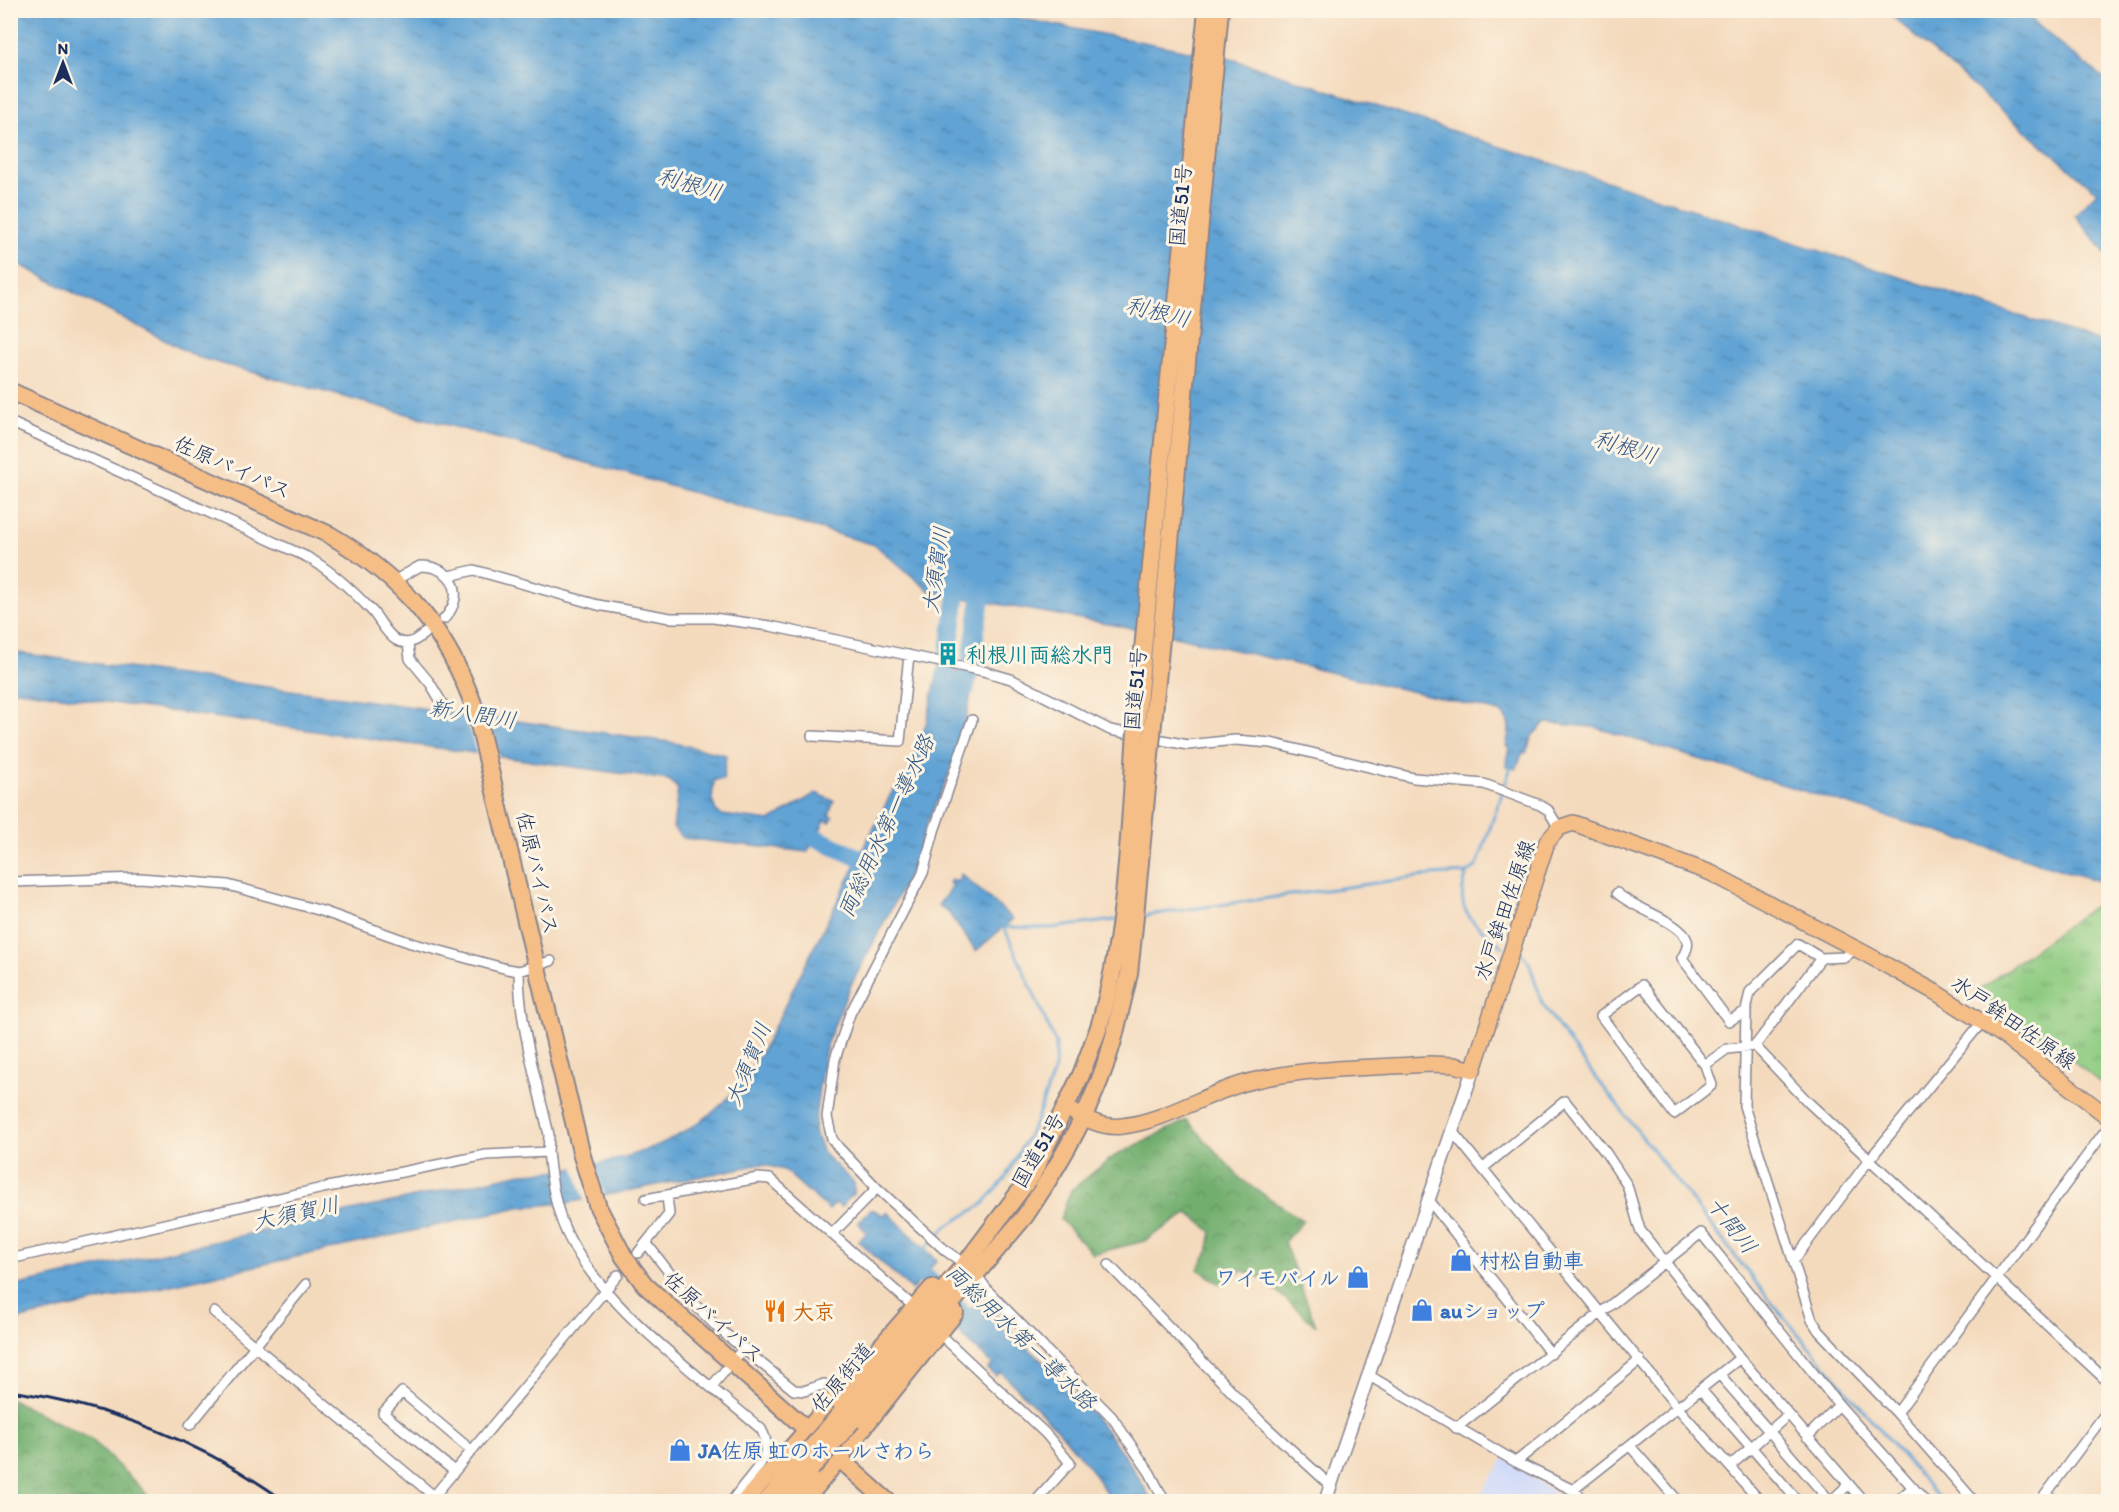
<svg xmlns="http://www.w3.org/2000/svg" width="2119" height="1512" viewBox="0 0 2119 1512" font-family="Itim,'Klee One',sans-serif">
<defs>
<pattern id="forest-crowns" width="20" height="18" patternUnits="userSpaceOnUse" patternTransform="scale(1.5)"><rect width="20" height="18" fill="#72af6e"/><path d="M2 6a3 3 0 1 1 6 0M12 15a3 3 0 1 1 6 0" fill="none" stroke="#5d8f5e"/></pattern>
<pattern id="park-tufts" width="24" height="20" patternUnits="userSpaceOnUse" patternTransform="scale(1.5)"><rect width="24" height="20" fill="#8dcb80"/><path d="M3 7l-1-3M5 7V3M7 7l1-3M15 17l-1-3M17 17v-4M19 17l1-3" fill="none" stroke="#72a56c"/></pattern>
<pattern id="water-ripples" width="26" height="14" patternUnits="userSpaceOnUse" patternTransform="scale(1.5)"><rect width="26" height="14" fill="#60a3d4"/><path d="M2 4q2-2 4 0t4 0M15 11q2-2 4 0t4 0" fill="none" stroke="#4e85af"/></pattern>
</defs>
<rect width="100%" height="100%" fill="#fcf5e5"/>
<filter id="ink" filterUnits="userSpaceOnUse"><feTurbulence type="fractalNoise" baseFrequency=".0167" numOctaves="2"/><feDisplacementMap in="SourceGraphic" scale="12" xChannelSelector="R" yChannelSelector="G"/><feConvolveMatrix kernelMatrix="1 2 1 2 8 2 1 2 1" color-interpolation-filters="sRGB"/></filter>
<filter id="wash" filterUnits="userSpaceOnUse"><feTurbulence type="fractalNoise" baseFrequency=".008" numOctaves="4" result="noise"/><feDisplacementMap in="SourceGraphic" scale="24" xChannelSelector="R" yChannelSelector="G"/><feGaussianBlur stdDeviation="1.35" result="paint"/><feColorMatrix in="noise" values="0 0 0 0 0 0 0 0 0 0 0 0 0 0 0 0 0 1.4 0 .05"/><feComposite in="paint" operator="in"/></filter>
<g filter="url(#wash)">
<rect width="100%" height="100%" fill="#f4dabd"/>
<!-- built -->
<path fill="#d0daf9" d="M1505 1458 1566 1501 1475 1502Z"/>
<!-- forest -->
<path fill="url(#forest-crowns)" stroke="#466f66" stroke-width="1.5" d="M1187 1120 1241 1179 1303 1221 1284 1242 1316 1326 1265 1281 1242 1270 1223 1286 1198 1269 1208 1252 1212 1232 1188 1213 1144 1241 1093 1254 1060 1219 1071 1190 1113 1157Z
M11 1399 91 1439 142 1489 152 1501 20 1502 11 1498Z"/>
<!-- park -->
<path fill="url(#park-tufts)" stroke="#547d6f" stroke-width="1.5" d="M2108 896V1089L2049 1041 1976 992Z"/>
<!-- water -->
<path fill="url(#water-ripples)" stroke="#3e6999" stroke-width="1.5" d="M10 11H984L1235 60 2108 345V884L1594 727 1545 723 1532 736 1526 753 1523 752 1516 769 1506 766 1510 748 1506 746C1510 731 1512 722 1500 712L1175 636 931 592 875 545 628 474 197 357 11 260Z
M1886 11H2022L2069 52 2108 81V256L2075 215 2097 192Z
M11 652 670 742 726 755 723 780H714L712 800 716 811 722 815 770 821 816 793 834 801 829 815 833 817 830 822 825 820 818 834 839 844 835 850 814 840 807 852 683 838 673 828 678 789 669 780 11 689Z
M939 667 974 676 964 731 948 776 927 823 913 867 848 991 827 1043 819 1086 814 1131 824 1154 854 1183V1193L841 1207 836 1203 829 1210 784 1170 762 1164 567 1203 519 1207 11 1321 10 1287 522 1173C589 1170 661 1155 714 1111 753 1079 773 1029 795 985 816 944 836 903 857 863L853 861 857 853H861L892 792 907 776 927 721Z
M961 874 1013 919 976 951 947 911 938 905 953 886 949 883 951 880 957 882Z
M872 1209 883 1215 887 1212 937 1260 912 1290 858 1241 867 1233 858 1222Z
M979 1300 1004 1321 1011 1331C1069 1388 1113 1428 1152 1501H1111C1083 1451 1042 1413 1001 1372L996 1376 988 1369 993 1364 954 1329Z"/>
<!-- pier -->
<path fill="#f4dabd" d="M464 711 488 714 499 759 477 756Z
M594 1161 606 1199 585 1203 574 1166Z"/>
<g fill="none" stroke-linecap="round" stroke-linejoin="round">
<!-- stream -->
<path stroke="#60a3d4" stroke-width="3" d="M1467 873C1452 915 1476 923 1503 947
M1141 916 1432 875 1467 873 1477 866 1512 764
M1520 952 1529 962 1542 1003 1573 1048 1771 1302 1942 1502
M923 1251 947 1226 982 1205 1004 1180 1036 1121 1055 1068 1056 1044 1004 927 1050 928 1116 920"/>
<!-- river -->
<path stroke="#60a3d4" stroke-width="18" d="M966 688 985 576
M943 693 960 572
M814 837 870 863
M908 1260 983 1333"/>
</g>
</g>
<g filter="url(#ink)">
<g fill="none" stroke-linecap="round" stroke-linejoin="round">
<!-- minor casing -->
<g stroke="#88848e" stroke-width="12">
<path id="minor" d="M10 422 307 557C331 570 353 591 372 611 380 620 386 634 396 640 408 647 416 640 425 633
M449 576 474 570 598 605 670 618H713L770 626 983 671 1011 679 1110 730 1188 745 1235 740 1271 743 1414 778 1484 784 1540 805 1548 810 1559 828
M394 581 420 566C453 566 467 594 444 619
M408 644 410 659 430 683 442 703
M812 736 900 741 909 655
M10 882 140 878 228 885 322 911 411 943 507 969 519 971 551 961
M1617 893C1634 909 1680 921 1687 940 1689 947 1685 953 1682 958L1729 1021 1746 1011 1744 1106 1812 1320 1819 1331 1897 1413 1975 1502
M519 971C519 1025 537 1082 549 1135L548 1152
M1746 1011 1750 992 1798 944 1821 958 1845 957 1856 948
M1755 1046 1821 958
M1705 1065 1712 1085 1674 1114 1601 1016 1642 985 1705 1065 1727 1049 1755 1046 1808 1102 2108 1382
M1452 1131 1678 1408 1761 1502
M1483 1168 1565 1101 1606 1153 1627 1185 1640 1230 1740 1358 1864 1502
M646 1199 758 1178 770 1179 914 1307
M1428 1199 1551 1354
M832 1234 877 1188
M647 1244 692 1302 718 1328 794 1390 804 1391 824 1384 837 1394
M638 1253 669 1214 667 1196
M10 1259 323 1188 486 1155 548 1152C550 1173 554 1198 561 1219 589 1299 698 1374 761 1429 776 1455 755 1469 740 1490L748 1496
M1794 1260 1869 1160 1982 1022
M965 1264 946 1251 877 1188 838 1147 832 1139 827 1117 835 1059 850 1014 923 873 934 831 972 720
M1109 1265 1260 1421 1330 1485
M975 1273 988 1291 1112 1417 1150 1473 1165 1502
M214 1312 441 1502
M940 1334 1046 1434 1070 1463 1035 1502
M1368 1375 1516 1462 1573 1490 1587 1502
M1720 1375 1830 1501
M712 1386 744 1348
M1701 1390 1799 1502
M1897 1413 2108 1127
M190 1425 306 1284
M1456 1428 1701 1233 1839 1405 1926 1502
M1807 1437 1839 1405
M1630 1446 1679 1502
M1516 1462 1640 1360
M1730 1466 1788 1415
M454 1471 383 1413 402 1392 471 1450
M1573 1490 1740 1358
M429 1502 618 1275
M731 1502 740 1490
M1830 1502 1849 1484
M1896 1502 1913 1487
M2040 1502 2108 1410"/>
</g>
<!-- tertiary casing -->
<g stroke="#88848e" stroke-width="15">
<path id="tertiary" d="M1325 1502 1473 1070"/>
</g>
<!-- secondary casing -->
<g stroke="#88848e" stroke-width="16">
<path id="secondary" d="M2107 10 2108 12"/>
</g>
<!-- primary casing -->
<g stroke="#88848e" stroke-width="18">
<path id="primary" d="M1066 1108C1082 1117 1102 1129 1122 1126 1167 1121 1207 1092 1252 1081 1309 1067 1372 1068 1430 1064L1454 1065 1473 1070 1547 842 1559 828 1573 823 1711 873 1866 954 1935 992 2004 1036 2108 1117"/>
</g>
<!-- trunk casing -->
<g stroke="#88848e" stroke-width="20">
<path id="trunk" d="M10 391 330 535C404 579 448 631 476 712L582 1156 598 1207 624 1257 645 1285 888 1502
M841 1413 965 1264 1032 1175 1081 1075 1099 1027
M852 1421 1025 1216C1063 1159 1098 1099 1115 1033
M744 1502 932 1288
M766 1502 801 1460
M784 1502 811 1469
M804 1502 955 1313"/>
</g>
<!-- minor -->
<use href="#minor" stroke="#fff" stroke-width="9"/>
<!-- tertiary -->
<use href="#tertiary" stroke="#fff" stroke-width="12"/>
<!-- secondary -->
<use href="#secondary" stroke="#fbe5cf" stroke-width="14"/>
<!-- primary -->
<use href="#primary" stroke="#f6be87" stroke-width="15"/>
<!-- trunk -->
<use href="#trunk" stroke="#f6be87" stroke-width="16"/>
<!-- rail -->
<path stroke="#1b2f5e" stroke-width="3" d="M10 1391C109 1405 205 1443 286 1502"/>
<!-- trunk-bridge casing -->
<g stroke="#88848e" stroke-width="20" stroke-linecap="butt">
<path id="trunk-bridge" d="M1099 1027C1132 916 1129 796 1140 681 1161 457 1183 234 1207 10
M1115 1033 1129 974 1134 926 1220 10
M801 1460 841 1413
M811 1469 852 1421"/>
</g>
<!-- trunk-bridge -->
<use href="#trunk-bridge" stroke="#f6be87" stroke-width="16"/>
</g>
</g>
<!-- icons -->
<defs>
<g id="building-bare" transform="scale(1.8)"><path d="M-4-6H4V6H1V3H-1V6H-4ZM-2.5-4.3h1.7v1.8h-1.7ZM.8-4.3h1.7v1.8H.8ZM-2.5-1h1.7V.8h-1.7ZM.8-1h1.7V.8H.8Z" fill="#0f9aa8" stroke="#fcf5e5" stroke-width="2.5" paint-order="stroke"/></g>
<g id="shop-bare" transform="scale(1.8)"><path d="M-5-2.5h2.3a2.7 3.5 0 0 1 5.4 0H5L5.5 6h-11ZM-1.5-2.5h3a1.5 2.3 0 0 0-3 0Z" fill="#3f7fe0" stroke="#fcf5e5" stroke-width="2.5" paint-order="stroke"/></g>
<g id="restaurant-bare" transform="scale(1.8)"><path d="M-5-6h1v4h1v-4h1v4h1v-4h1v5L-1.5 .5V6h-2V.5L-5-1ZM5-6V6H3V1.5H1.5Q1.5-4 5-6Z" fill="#e8710a" stroke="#fcf5e5" stroke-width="2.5" paint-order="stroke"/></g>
</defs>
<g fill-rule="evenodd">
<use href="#building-bare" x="948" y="654"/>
<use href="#shop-bare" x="1461" y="1260"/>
<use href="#shop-bare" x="1358" y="1277"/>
<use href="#shop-bare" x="1422" y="1310"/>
<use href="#restaurant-bare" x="775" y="1311"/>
<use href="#shop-bare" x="680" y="1450"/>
</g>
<g text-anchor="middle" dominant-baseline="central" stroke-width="6" stroke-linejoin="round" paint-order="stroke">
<!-- street labels -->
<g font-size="21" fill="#1b2f5e" stroke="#fcf5e5">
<text transform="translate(1180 205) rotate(-85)">国道51号</text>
<text transform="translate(233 467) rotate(24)">佐原バイパス</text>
<text transform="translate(1135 689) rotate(-85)">国道51号</text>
<text transform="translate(538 873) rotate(77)">佐原バイパス</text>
<text transform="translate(1504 910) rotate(-71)">水戸鉾田佐原線</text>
<text transform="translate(2014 1022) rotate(35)">水戸鉾田佐原線</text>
<text transform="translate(1038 1150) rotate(-60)">国道51号</text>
<text transform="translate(714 1317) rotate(42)">佐原バイパス</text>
<text transform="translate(842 1377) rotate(-50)">佐原街道</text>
</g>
<!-- culture labels -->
<g font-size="21" font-weight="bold" fill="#0d838f" stroke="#fcf5e5" text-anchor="start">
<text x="966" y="654">利根川両総水門</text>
</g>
<!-- shop labels -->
<g font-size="21" font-weight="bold" fill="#366cbe" stroke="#fcf5e5" text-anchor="start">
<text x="1479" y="1260">村松自動車</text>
<text x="1340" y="1277" text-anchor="end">ワイモバイル</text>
<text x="1440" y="1310">auショップ</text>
<text x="698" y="1450">JA佐原 虹のホールさわら</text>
</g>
<!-- food labels -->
<g font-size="21" font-weight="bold" fill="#c56008" stroke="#fcf5e5" text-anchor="start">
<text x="793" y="1311">大京</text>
</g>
<!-- water labels -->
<g font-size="22" font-style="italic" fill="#335887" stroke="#fcf5e5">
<text transform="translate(690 184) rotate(16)">利根川</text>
<text transform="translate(1158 312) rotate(14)">利根川</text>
<text transform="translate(1626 447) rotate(17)">利根川</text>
<text transform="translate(936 570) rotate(-82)">大須賀川</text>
<text transform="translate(473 714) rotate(9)">新八間川</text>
<text transform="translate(886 826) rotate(-65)">両総用水第一導水路</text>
<text transform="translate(748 1064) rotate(-68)">大須賀川</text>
<text transform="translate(296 1213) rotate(-12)">大須賀川</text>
<text transform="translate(1732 1225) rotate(52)">十間川</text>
<text transform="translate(1021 1337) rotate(44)">両総用水第一導水路</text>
</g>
</g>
<!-- margin -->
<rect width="2119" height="1512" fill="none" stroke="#fcf5e5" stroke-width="36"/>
<!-- north arrow -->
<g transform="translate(63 63)" stroke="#fcf5e5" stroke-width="4.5" paint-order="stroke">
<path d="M0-4.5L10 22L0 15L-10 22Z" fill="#1b2f5e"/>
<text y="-9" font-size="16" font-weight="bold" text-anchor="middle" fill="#1b2f5e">N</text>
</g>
</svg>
